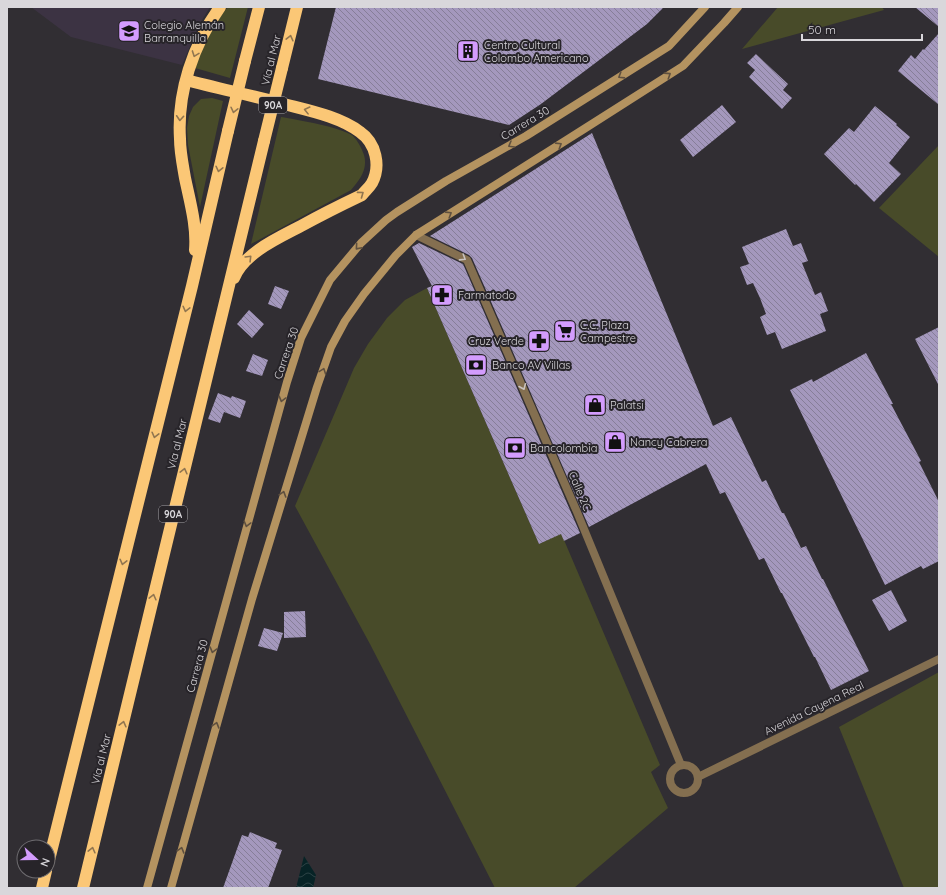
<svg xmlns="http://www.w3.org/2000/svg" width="946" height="895" viewBox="0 0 946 895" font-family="Quicksand,sans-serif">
<defs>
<pattern id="water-waves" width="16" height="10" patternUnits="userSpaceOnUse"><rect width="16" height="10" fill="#072326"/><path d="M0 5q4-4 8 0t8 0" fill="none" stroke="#2b4245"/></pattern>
<pattern id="building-back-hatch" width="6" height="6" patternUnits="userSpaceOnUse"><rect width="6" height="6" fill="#a498bd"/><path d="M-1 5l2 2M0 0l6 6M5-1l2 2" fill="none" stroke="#867e98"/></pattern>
</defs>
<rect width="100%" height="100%" fill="#312e33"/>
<!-- education -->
<path fill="#3c3343" d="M31 7H210L199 25 182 65 71 37Z"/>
<!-- grass -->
<path fill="#484b29" d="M229 7H248L230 78 195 68 202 49 212 28 226 9Z
M778 7H882L884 10 742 49Z
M212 98 223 101 200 207 188 145 187 128 189 116 193 107 201 99Z
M281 117C298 120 341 127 353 136 358 141 361 147 364 155 368 169 360 180 351 190L251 244Z
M939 145V257L879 208Z
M427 288 539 544 561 533 660 765 651 772 668 808 574 888H495L370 644 295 506 354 368 368 344 387 318 405 300Z
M939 672V888H904L839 727Z"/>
<!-- water -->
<path fill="url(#water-waves)" d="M304 856 316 875 313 888H296Z"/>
<!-- building -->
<path fill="url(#building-back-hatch)" d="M336 7H664L647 24 541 104 509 125 318 79Z
M915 7H939V27Z
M939 33V105L898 71 911 55 915 59 923 49 924 50Z
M756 54 788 84 783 90 792 98 782 109 749 77 755 70 747 63Z
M722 105 736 122 693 157 680 140Z
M875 106 897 124 896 125 910 137 889 163 901 174 874 202 856 184 855 185 824 154 849 128 854 132Z
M592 133 713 426 731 417 762 482 766 480 782 513H784L801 548 806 546 822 579H823L869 671 831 690 815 657H814L782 593H781L764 558 759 560 725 492 720 494 706 464 589 527 472 258 469 255 430 236Z
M786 229 793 246 801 243 808 261 802 263 815 295 821 292 828 311 820 314 826 331 782 349 775 332 767 335 760 317 766 314 760 298 753 283 747 285 740 267 749 264 742 247Z
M419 243 463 264 580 533 564 541 561 534 539 544 427 288 432 286 412 247Z
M275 286 289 291 281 309 268 304Z
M249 310 264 324 252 338 237 324Z
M939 327V386L915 339Z
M866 353 893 404H891L921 461 919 462 939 502V561L923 569 921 566 885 585 790 390 812 379 813 382Z
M253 354 268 360 262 376 246 371Z
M218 393 231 398 232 396 246 401 240 418 224 412 220 423 208 419Z
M891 590 907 621 889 631 872 600Z
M305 611 306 637 284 638V612Z
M264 628 283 633 277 651 258 646Z
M250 832 277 843 275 848 282 850 268 888H223L242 835 248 837Z"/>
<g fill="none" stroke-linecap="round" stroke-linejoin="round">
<!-- street -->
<path stroke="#846f50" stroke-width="8" d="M416 235 467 260 577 512 681 765
M670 779a14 14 0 1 1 28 0a14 14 0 1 1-28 0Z
M698 777 939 659"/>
<!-- secondary -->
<path stroke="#b49360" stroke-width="8" d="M147 888 287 382 301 338 330 280 361 243 386 220 397 212 446 181 526 136 669 46 705 7
M171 888 252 599 317 387 331 347 345 321 364 294 396 255 416 235 584 129 683 66 724 23 738 7"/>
<!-- highway -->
<path stroke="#fbc776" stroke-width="12" d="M245 61 259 7
M282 68 297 7
M186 80C217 88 249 95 280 103 306 110 339 116 360 132 376 143 381 166 372 183 369 188 365 191 362 195 341 205 321 215 301 226 278 238 244 253 234 278
M195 250C197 226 190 202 185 178 183 166 180 152 180 139 177 92 193 45 220 7
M48 864 192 286 228 131
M42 888 46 871
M83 888 264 141"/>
<!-- highway-bridge -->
<path stroke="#fbc776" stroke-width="12" d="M228 131 245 61
M264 141 282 68"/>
</g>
<!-- one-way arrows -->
<defs><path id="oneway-chevron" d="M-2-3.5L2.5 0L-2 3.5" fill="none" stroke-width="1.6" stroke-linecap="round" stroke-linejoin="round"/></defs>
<g stroke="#917650">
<use href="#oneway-chevron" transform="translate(290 38) rotate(-76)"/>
<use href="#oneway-chevron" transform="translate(195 54) rotate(110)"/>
<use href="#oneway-chevron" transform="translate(234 110) rotate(103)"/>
<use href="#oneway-chevron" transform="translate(307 110) rotate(-166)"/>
<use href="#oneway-chevron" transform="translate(180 118) rotate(94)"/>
<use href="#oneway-chevron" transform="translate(219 169) rotate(103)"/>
<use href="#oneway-chevron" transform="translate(361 194) rotate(-36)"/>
<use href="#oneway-chevron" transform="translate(249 258) rotate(-45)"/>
<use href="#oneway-chevron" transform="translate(186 309) rotate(104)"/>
<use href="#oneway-chevron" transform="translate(155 435) rotate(104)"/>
<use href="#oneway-chevron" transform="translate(184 471) rotate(-76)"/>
<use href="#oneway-chevron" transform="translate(123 562) rotate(104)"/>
<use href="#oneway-chevron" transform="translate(153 597) rotate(-76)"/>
<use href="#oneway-chevron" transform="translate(123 724) rotate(-76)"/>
<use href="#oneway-chevron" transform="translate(92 850) rotate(-76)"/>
</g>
<g stroke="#5f503f">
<use href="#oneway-chevron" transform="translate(668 75) rotate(-33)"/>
<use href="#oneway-chevron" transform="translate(621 76) rotate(148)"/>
<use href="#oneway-chevron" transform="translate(511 145) rotate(150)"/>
<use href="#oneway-chevron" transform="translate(559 145) rotate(-32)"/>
<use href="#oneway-chevron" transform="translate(449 214) rotate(-32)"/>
<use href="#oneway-chevron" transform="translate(358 247) rotate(131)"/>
<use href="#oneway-chevron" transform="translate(323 371) rotate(-70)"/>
<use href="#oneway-chevron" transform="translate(282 399) rotate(105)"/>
<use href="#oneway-chevron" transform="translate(283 494) rotate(-73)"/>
<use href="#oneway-chevron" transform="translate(247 524) rotate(105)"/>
<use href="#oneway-chevron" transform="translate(213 650) rotate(105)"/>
<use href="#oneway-chevron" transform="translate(216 725) rotate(-74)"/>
<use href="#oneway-chevron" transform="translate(181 850) rotate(-74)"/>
</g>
<g stroke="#c8c2bf">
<use href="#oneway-chevron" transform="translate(463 258) rotate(32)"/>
<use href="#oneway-chevron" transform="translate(523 387) rotate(67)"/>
</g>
<!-- icons -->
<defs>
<g id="school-square" transform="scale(1.15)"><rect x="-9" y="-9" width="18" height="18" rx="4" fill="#d39cfd" stroke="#272429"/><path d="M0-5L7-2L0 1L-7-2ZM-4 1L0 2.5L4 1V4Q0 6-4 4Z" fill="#111"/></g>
<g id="building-square" transform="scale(1.15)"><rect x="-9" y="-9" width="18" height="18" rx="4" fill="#d39cfd" stroke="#272429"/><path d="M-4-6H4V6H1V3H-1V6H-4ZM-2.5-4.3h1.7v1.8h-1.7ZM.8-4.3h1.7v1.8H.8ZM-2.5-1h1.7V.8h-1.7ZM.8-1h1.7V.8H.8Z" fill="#111"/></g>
<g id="pharmacy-square" transform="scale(1.15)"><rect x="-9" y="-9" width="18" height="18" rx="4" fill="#d39cfd" stroke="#272429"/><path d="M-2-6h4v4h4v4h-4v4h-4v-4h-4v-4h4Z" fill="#111"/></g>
<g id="supermarket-square" transform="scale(1.15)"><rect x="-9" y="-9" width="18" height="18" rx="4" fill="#d39cfd" stroke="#272429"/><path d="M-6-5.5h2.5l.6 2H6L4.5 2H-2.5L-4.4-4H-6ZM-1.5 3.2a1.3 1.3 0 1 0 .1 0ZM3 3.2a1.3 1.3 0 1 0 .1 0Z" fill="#111"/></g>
<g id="bank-square" transform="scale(1.15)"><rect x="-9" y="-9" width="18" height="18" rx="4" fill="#d39cfd" stroke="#272429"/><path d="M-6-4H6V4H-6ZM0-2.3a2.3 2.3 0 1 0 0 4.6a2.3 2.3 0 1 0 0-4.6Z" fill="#111"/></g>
<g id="shop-square" transform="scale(1.15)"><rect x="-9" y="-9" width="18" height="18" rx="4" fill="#d39cfd" stroke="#272429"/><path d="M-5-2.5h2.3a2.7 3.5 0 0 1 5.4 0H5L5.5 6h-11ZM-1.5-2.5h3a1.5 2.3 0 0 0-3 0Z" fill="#111"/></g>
</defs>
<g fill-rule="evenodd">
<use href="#school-square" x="129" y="31"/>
<use href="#building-square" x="468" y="51"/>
<use href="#pharmacy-square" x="442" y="295"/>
<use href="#supermarket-square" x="565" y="331"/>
<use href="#pharmacy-square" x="539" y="341"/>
<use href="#bank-square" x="476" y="365"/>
<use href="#shop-square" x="595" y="405"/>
<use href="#shop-square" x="615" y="442"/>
<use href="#bank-square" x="515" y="448"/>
</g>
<g text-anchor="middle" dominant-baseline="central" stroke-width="4" stroke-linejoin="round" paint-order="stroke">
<!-- shield labels -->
<g fill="#272429" stroke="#a4a1a6" stroke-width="1">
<rect x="259" y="97" width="28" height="16" rx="3"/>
<rect x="159" y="506" width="28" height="16" rx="3"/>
</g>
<g font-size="10" font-weight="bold" fill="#d9d7db">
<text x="273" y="105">90A</text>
<text x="173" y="514">90A</text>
</g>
<!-- poi labels -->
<g font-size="11" fill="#d9d7db" stroke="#272429" text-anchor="start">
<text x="144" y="25">Colegio Alemán<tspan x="144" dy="13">Barranquilla</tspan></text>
<text x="484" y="45">Centro Cultural<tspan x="484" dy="13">Colombo Americano</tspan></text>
<text x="458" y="295">Farmatodo</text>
<text x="580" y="325">C.C. Plaza<tspan x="580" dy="13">Campestre</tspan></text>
<text x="524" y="341" text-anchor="end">Cruz Verde</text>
<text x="492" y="365">Banco AV Villas</text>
<text x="610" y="405">Palatsi</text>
<text x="630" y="442">Nancy Cabrera</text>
<text x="530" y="448">Bancolombia</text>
</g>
<!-- street labels -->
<g font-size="11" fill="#d9d7db" stroke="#272429">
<text transform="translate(271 60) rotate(-76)">Vía al Mar</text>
<text transform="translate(525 123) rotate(-31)">Carrera 30</text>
<text transform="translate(286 353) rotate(-71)">Carrera 30</text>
<text transform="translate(177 444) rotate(-76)">Vía al Mar</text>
<text transform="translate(580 491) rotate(67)">Calle 2C</text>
<text transform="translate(197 666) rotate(-75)">Carrera 30</text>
<text transform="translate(814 708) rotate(-26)">Avenida Cayena Real</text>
<text transform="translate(101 759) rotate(-76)">Vía al Mar</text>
</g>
</g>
<!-- border -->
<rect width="946" height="895" fill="none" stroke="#d9d7db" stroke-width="16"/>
<!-- north arrow -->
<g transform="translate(36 859) rotate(111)"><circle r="19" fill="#272429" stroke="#6e6c70"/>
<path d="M0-3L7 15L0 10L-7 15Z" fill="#d39cfd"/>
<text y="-6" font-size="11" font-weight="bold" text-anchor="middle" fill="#d9d7db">N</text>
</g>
<!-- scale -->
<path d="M802 34v6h120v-6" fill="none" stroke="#d9d7db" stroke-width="2"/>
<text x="808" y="34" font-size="12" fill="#d9d7db" stroke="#272429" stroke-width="3" paint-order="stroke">50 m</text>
</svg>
